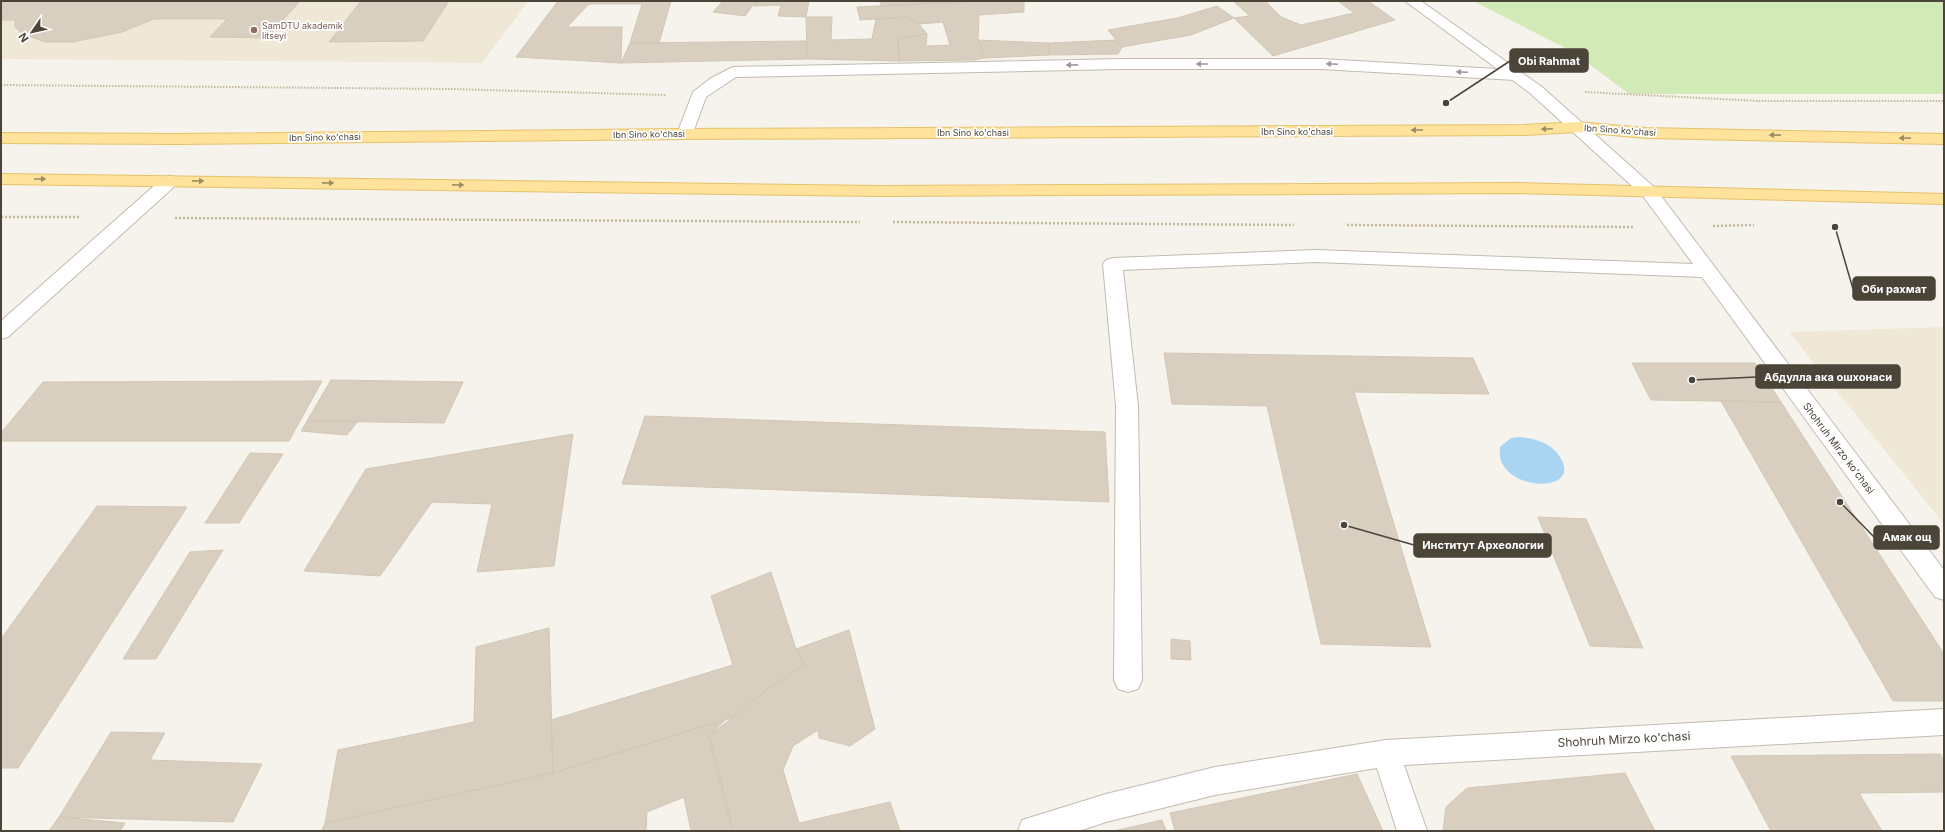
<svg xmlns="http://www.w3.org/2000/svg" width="1945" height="832" viewBox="0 0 1945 832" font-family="Inter,sans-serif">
<rect width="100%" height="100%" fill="#f6f3ec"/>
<!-- education -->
<path fill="#efe8d6" d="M1 1H529L482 63 1 59Z
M1944 327V524L1789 332Z"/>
<!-- green -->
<path fill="#d2eab5" d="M1473 1H1944V94H1629L1573 52Z"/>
<!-- water -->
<path fill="#a9d4f2" d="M1520 437C1534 438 1552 443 1560 457 1585 496 1493 492 1500 447L1511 438Z"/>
<!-- building -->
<path fill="#d8cfc1" stroke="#d3c7b4" d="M1 1H300L267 38 210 37 227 19H154L122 32 73 42H45L23 34 15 27V20H1Z
M361 1H449L423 41 329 42Z
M558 1H671L659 43H630L642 4H589L567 27H622L621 63 516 57Z
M723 1H756L745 16 713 12Z
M756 1H809L806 17 778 16 781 5 754 6Z
M879 1H980L882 6Z
M980 1H1024V12L979 15 978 40 985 58 974 60 899 61 898 39 927 34 926 46 950 45 943 22 919 24 908 17 860 20 857 7Z
M1233 1H1265L1281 17 1301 25 1354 13 1338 1H1368L1395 20 1273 56 1234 18 1250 16Z
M1217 6 1234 18 1191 35 1122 47 1108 30 1177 18Z
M806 17H832L831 40 872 39 876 19 908 17 919 24 927 34 898 39 899 61 807 59Z
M978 40 1049 43V55L985 58Z
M1116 40 1122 47 1118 54 1049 55V43Z
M806 41 807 59 621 63 630 43Z
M1164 353 1473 358 1489 394 1354 392 1431 647 1321 644 1267 406 1172 404Z
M1632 363H1755L1781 402 1651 400Z
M331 380 463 382 444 423 307 421Z
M322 381 289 441H1V433L43 382Z
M1721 401 1781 402 1944 654V701H1893Z
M645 416 1105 432 1109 502 622 484Z
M307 421H358L347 435 301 431Z
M573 434 554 566 477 572 492 504 432 502 380 576 304 571 366 469Z
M250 453 283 454 239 523H205Z
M97 506 187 507 18 768H1V639Z
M1538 517 1586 519 1643 648 1590 646Z
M223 550 156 659H123L190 552Z
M771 572 796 649 804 665 769 688 731 718 553 773 551 720 733 665 711 596Z
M549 628 553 773 325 823 338 750 474 722 476 647Z
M849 630 875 729 850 746 819 738 818 730 793 746 783 770 799 823 890 802 900 831H733L709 736 769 688 804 665 796 649Z
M1171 639 1190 641 1191 660 1171 659Z
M726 719 709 736 733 831H691L684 797 647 812 646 831H322L325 823 553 773Z
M111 732 165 733 150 760 262 764 233 822 59 817Z
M1940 754 1944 761V792L1859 793 1882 831H1771L1731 756Z
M1625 773 1655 831H1443L1446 807 1467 788Z
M1357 774 1383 831H1175L1170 813Z
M59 817 125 823 120 831H49Z
M1162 820 1166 831H1114Z"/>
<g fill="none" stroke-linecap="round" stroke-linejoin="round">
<!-- lane casing -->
<g stroke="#c2bbae" stroke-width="2">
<path id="lane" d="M1122 59H1321L1515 70 1520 72 1523 75 1520 78 1515 80 1321 69H1122L736 77 706 97 691 138 685 139 679 138 677 134 693 92 711 78 733 67Z
M170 176 176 177 179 181 176 185 8 337 1 339V321L164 177Z"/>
</g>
<!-- street casing -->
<g stroke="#c2bbae" stroke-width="2">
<path id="street" d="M1405 1H1421L1542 87 1655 188 1944 570V600L1935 597 1702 277 1316 262 1123 270 1138 406 1142 680 1138 689 1128 692 1118 689 1114 680 1116 406 1103 264 1106 260 1113 258 1316 250 1693 264 1643 196 1530 93Z
M1944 709V735L1404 765 1427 831H1397L1377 768 1215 795 1106 822 1079 831H1018L1022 820 1106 794 1215 767 1386 740Z"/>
</g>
<!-- primary casing -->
<g stroke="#e6c16a" stroke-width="2">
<path id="primary" d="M1578 122 1646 128 1944 134V144L1646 138 1578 132 1524 135 685 139 176 144 1 143V133L176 134 685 129 1524 125Z
M1 174 881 186 1518 183 1944 194V204L1518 193 881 196 1 184Z"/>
</g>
<!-- path-far1 -->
<path stroke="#c4b79f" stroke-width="2" stroke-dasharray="1.5 1.5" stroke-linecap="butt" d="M1 85 451 89 666 95
M1585 92 1759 101H1944"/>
<!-- path -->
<path stroke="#c4b79f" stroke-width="2.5" stroke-dasharray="2 2" stroke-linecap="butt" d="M1 217H80
M175 218 860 222
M893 222 1294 225
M1347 225 1634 227
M1713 226 1754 225"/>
<!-- lane -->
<use href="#lane" fill="#fff" fill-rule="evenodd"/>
<!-- street -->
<use href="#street" fill="#fff" fill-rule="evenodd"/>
<!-- primary -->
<use href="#primary" fill="#ffe39c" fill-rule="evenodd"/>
</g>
<!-- one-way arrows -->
<defs><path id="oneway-solid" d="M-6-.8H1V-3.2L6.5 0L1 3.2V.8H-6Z"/></defs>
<g fill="#9c9892">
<use href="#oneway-solid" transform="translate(1202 64) rotate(-180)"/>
<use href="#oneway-solid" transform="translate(1332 64) rotate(-177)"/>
<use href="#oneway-solid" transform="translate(1072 65) rotate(179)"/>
<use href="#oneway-solid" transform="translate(1462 72) rotate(-177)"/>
</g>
<g fill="#9c8c66">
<use href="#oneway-solid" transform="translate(1547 129) rotate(177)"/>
<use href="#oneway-solid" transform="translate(1417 130) rotate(180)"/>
<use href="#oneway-solid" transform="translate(1775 135) rotate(-179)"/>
<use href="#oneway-solid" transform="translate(1905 138) rotate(-179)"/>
<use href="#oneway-solid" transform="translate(40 179)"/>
<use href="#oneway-solid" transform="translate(198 181) rotate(1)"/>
<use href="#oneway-solid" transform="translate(328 183) rotate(1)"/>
<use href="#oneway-solid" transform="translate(458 185) rotate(1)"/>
</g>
<!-- markers -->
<circle fill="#8d6e63" stroke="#fff" stroke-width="1.5" cx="254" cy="30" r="4"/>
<g text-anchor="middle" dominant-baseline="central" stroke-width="3.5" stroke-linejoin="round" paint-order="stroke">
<!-- far-education labels -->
<g font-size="9" fill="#785e54" stroke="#fff" text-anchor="start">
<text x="262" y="25">SamDTU akademik<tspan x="262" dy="10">litseyi</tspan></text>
</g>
<!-- far-street labels -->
<g font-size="9" fill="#4b4439" stroke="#fff">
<text transform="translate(1620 130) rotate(4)">Ibn Sino ko'chasi</text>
<text x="1297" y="131">Ibn Sino ko'chasi</text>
<text x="973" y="132">Ibn Sino ko'chasi</text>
<text transform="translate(649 134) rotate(-1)">Ibn Sino ko'chasi</text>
<text transform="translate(325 137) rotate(-1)">Ibn Sino ko'chasi</text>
</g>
<!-- street labels -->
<g font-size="10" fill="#4b4439" stroke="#fff">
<text transform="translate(1839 448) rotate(53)">Shohruh Mirzo ko'chasi</text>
</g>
<!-- near-street labels -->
<g font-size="12" fill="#4b4439" stroke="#fff">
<text transform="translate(1624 739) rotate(-3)">Shohruh Mirzo ko'chasi</text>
</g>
</g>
<!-- callouts -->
<path fill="none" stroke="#4b4439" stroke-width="1.5" d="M1446 103L1510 61M1835 227L1853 289M1692 380L1756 377M1840 502L1874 537M1344 525L1414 545"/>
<g fill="#4b4439" stroke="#fff" stroke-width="1.5">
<circle cx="1446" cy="103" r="4"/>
<circle cx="1835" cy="227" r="4"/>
<circle cx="1692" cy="380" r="4"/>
<circle cx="1840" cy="502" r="4"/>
<circle cx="1344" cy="525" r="4"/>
</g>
<g fill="#4b4439" stroke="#4b4439" stroke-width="1.5">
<rect x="1510" y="49" width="78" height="23" rx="4"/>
<rect x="1853" y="277" width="82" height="23" rx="4"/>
<rect x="1756" y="365" width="144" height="23" rx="4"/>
<rect x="1874" y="526" width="65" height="23" rx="4"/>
<rect x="1414" y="534" width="137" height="23" rx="4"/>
</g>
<g font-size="11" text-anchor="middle" font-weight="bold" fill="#fff">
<text x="1549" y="65">Obi Rahmat</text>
<text x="1894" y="293">Оби рахмат</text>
<text x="1828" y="381">Абдулла ака ошхонаси</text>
<text x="1907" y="541">Амак ощ</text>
<text x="1483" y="549">Институт Археологии</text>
</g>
<!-- border -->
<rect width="1945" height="832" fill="none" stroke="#4b4439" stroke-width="4"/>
<!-- north arrow -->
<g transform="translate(32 32) rotate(236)" stroke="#ffffff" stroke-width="3" paint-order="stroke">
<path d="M0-3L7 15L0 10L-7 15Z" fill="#4b4439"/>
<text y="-6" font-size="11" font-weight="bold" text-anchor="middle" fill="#4b4439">N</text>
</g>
</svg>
